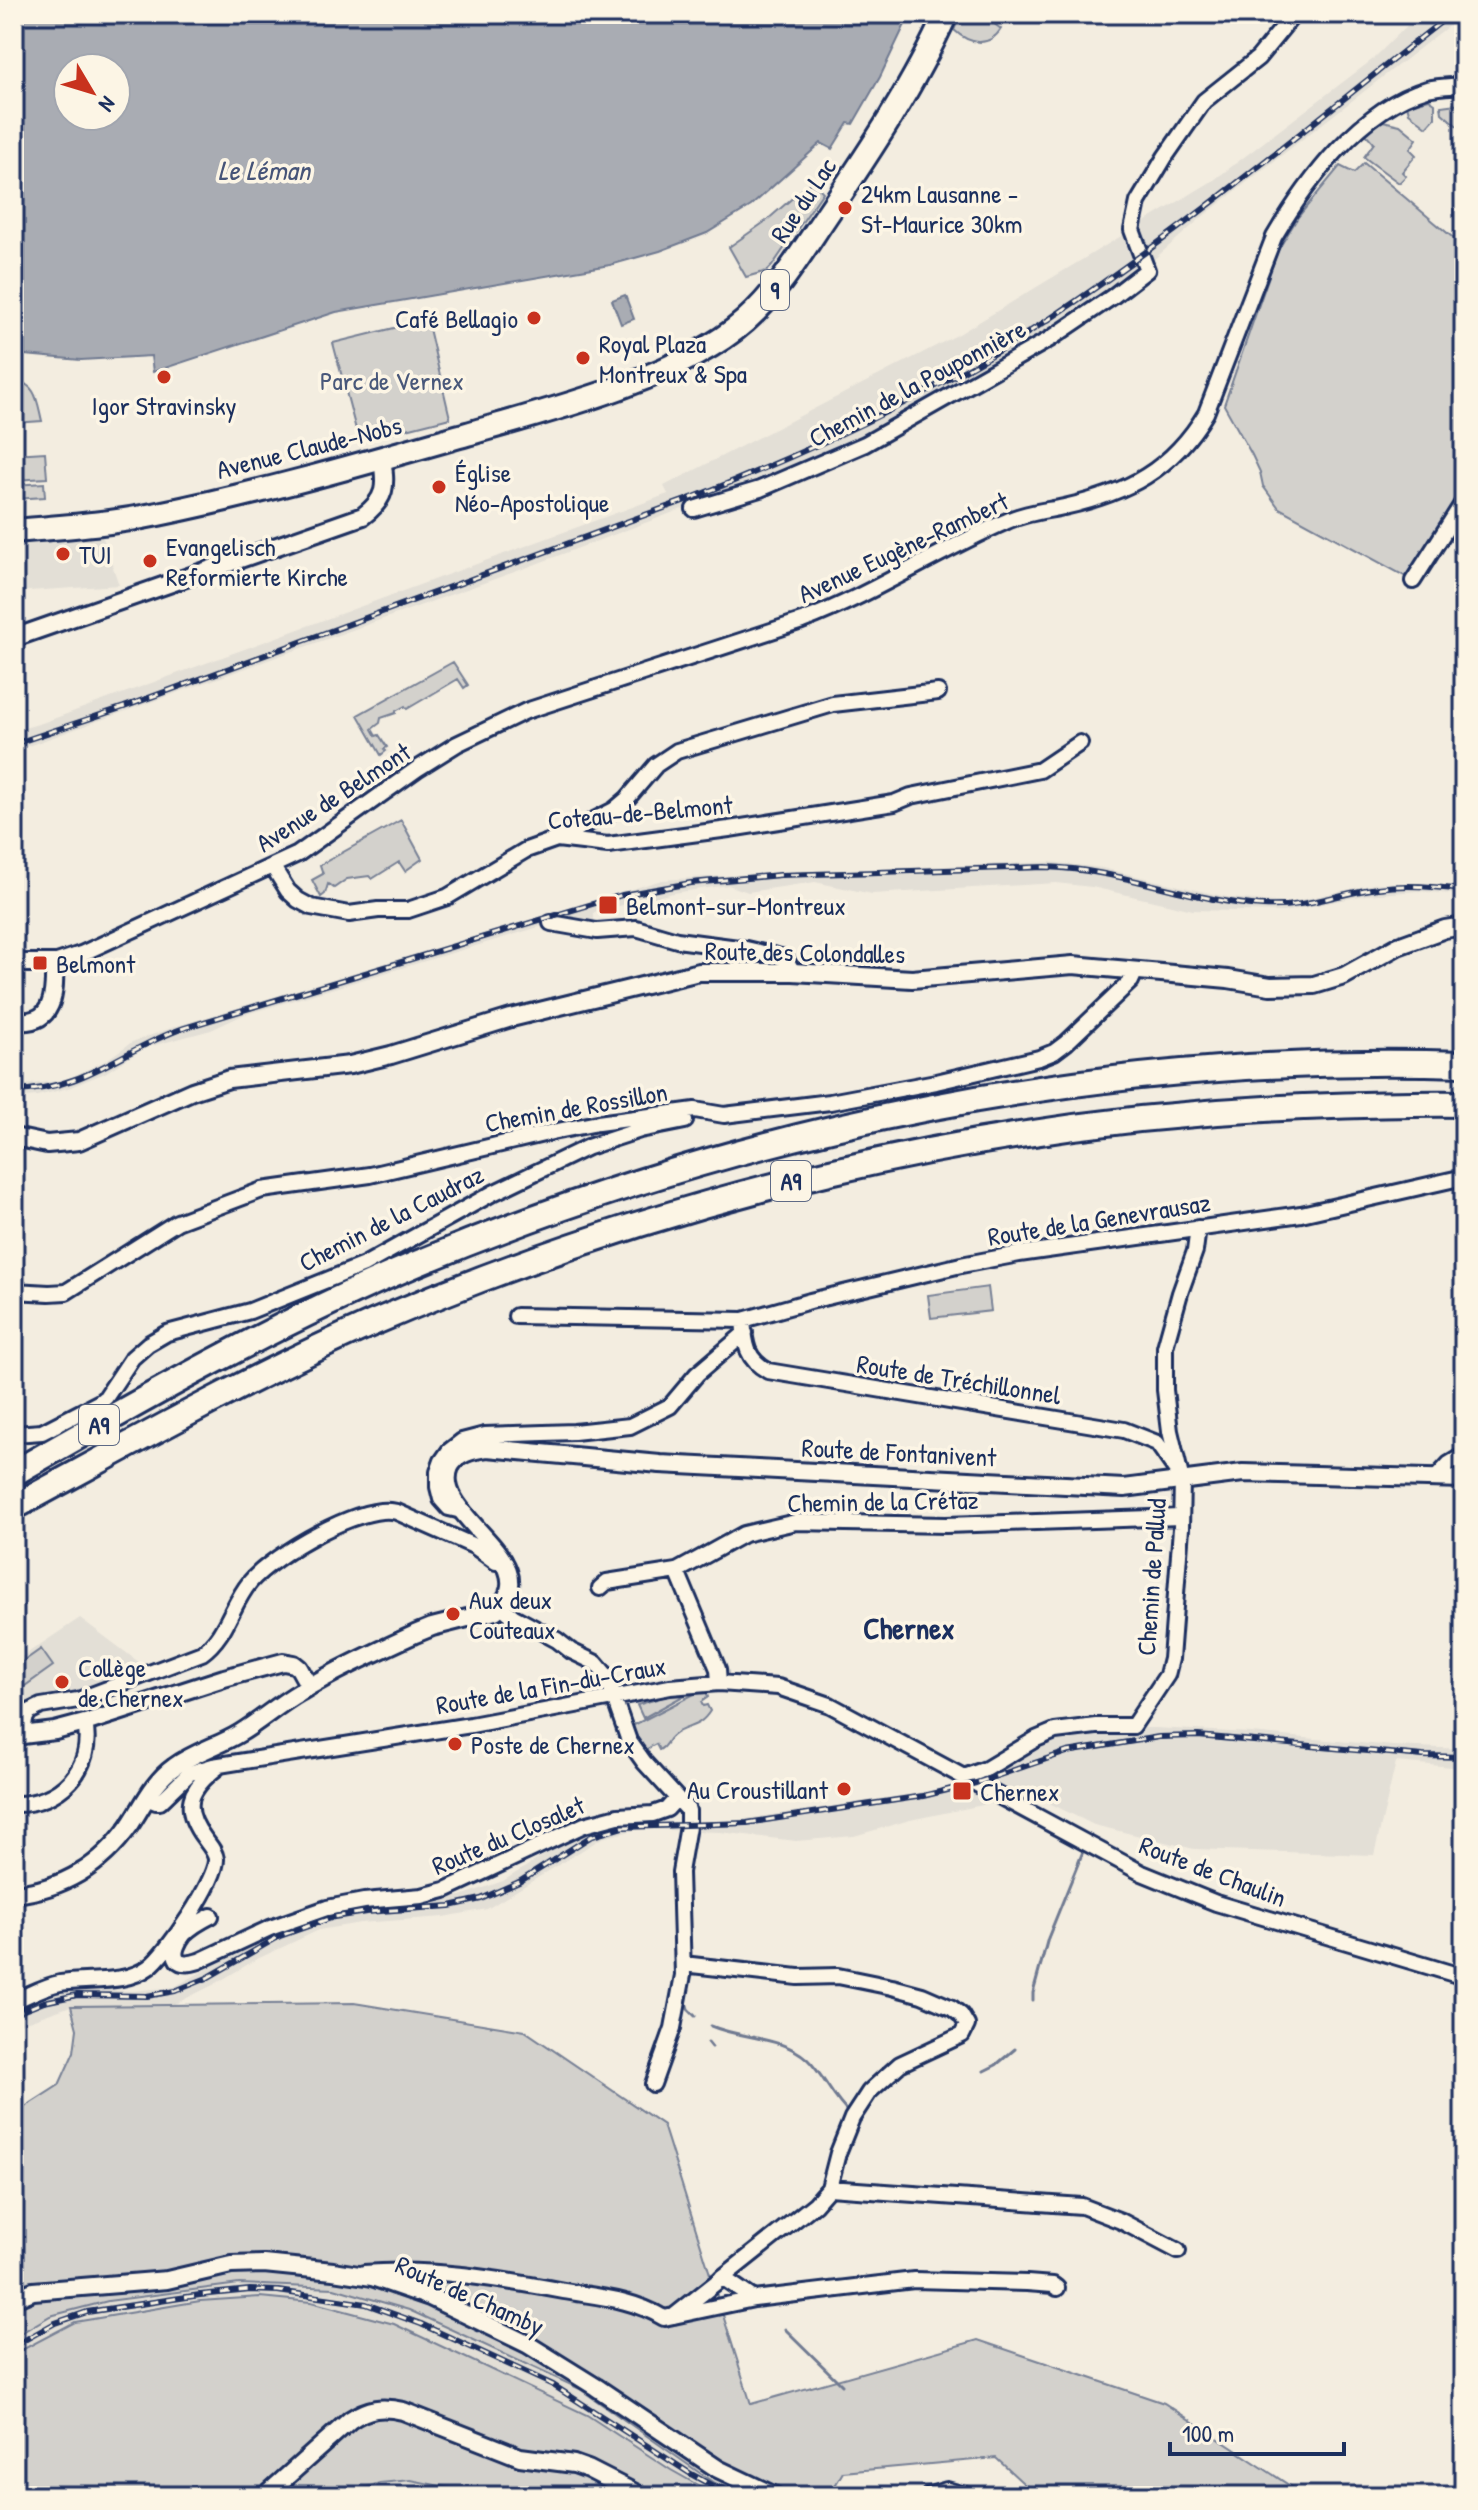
<svg xmlns="http://www.w3.org/2000/svg" width="1478" height="2510" viewBox="0 0 1478 2510" font-family="'Patrick Hand',sans-serif">
<rect width="100%" height="100%" fill="#f3ede0"/>
<filter id="ink" filterUnits="userSpaceOnUse"><feTurbulence type="fractalNoise" baseFrequency=".0125" numOctaves="2"/><feDisplacementMap in="SourceGraphic" scale="16" xChannelSelector="R" yChannelSelector="G"/><feConvolveMatrix kernelMatrix="1 2 1 2 8 2 1 2 1" color-interpolation-filters="sRGB"/></filter>
<g filter="url(#ink)">
<!-- built -->
<path fill="#e3dfd6" d="M1419 14H1464L1202 217 1151 262 1048 337 872 431 783 471 520 570 14 751V731L42 723 668 494 664 486 959 334 1214 180 1372 60Z
M101 532 119 585 14 592V534Z
M1051 862 1102 868 1231 898 1287 903 1378 883 1464 887V895L1417 891 1366 895 1283 912 1193 910 1092 887 1056 883 872 894 815 882 748 892 728 885 673 893 594 912V927L554 919 539 927 243 1015 211 1030 144 1048 105 1073 68 1088 37 1096 14 1098V1086L65 1080 105 1061 132 1042 177 1026 662 880 786 872Z
M80 1618 148 1669 71 1695 32 1702 14 1725V1662Z
M1154 1728 1251 1733 1393 1746 1464 1749V1768L1396 1762 1374 1855 1194 1849 1094 1825 1041 1799 997 1802 910 1820 854 1836 796 1841 720 1832 639 1829 602 1838 487 1909 444 1917 360 1923 319 1930 255 1960 215 1984 173 2005 71 2006 14 2026V2010L51 1995 90 1989 133 1991 174 1987 269 1935 322 1913 369 1905 461 1896 503 1881 551 1851 599 1827 639 1821 718 1823 927 1792 961 1783 1059 1734 1108 1729Z
M239 2284 334 2288 409 2310 581 2389 714 2483 743 2496H717L672 2470 587 2415 394 2324 311 2302 260 2297 200 2301 75 2322 14 2354V2337L50 2316 70 2310 108 2302Z
M411 2480 476 2492 489 2496H350L357 2490 380 2483Z"/>
<!-- green -->
<path fill="#d3d1cc" stroke="#778095" stroke-width="2" d="M961 14H997L993 23 1001 29C989 48 969 44 954 30Z
M1429 99 1435 103V118L1427 127 1409 113 1407 105Z
M1464 103V132L1442 113 1441 106Z
M1383 121 1400 125 1417 139 1410 149 1416 155 1402 172 1406 176 1399 183 1364 157 1374 143 1365 133Z
M1364 163 1464 247V492L1408 578 1279 508 1263 486 1260 472 1252 455 1224 405 1278 250 1298 217 1340 166 1354 173Z
M811 182 814 183 823 192 772 266 767 271 746 277 729 247 766 221Z
M427 320 450 418 359 441 333 343Z
M14 380C37 384 37 401 42 421L14 423Z
M45 452 47 478 14 480V454Z
M44 483 45 497 14 499V485Z
M453 662 468 685 464 688 458 679 407 709 405 706 396 711V713L381 718 380 723 372 729 376 736 379 735 387 747 384 749 386 751 381 755 358 715Z
M401 820 422 859 405 871 399 862 372 879 369 876 347 879 334 888 328 884 325 894 321 897 312 880 323 874 320 865Z
M988 1287 991 1311 931 1318 928 1295Z
M41 1649 53 1666 22 1688 14 1677V1668Z
M683 1691 685 1695 643 1718 637 1705Z
M700 1691H706L708 1697 701 1702 703 1706 707 1705 710 1711C698 1730 686 1724 672 1736 666 1741 667 1746 659 1750L656 1744 647 1749 650 1756 641 1745 632 1726Z
M354 2003 525 2031 663 2125 751 2404 978 2340 1164 2403 1298 2491 1311 2496H1037L996 2458 843 2472 829 2496H743L714 2483 580 2389 409 2310 334 2288 239 2284 108 2301 50 2316 14 2337V2114L59 2085 74 2052 77 2029 71 2006Z
M260 2297 311 2302 394 2324 587 2415 671 2470 717 2496H489L411 2480 380 2483 357 2490 350 2496H14V2354L75 2322 200 2301Z"/>
<!-- water -->
<path fill="#a9acb3" stroke="#707a91" stroke-width="2" fill-rule="evenodd" d="M14 14H910L880 77 853 124 848 123 832 149 821 143 751 206 707 233 660 251 610 265 336 312 153 372 151 356 81 360 14 354ZM68 68H116V116H68Z
M625 295 634 319 621 324 612 300Z"/>
<g fill="none" stroke-linecap="round" stroke-linejoin="round">
<!-- stream -->
<path stroke="#707a91" stroke-width="3" d="M685 1999 688 2009 695 2016
M1033 2000V1993L1048 1938 1084 1849
M711 2026C741 2039 781 2036 807 2059 824 2075 832 2098 850 2114
M708 2042 712 2047
M984 2071 996 2065 1015 2049
M785 2329 842 2385"/>
<!-- minor casing -->
<g stroke="#1b2f5e" stroke-width="20">
<path id="minor" d="M694 509 760 489 865 444 1050 339 1112 297 1147 270 1132 230 1138 202 1165 157 1204 101 1258 58 1294 14
M1413 581 1464 501
M561 837 614 810 627 799 656 765 677 751 833 704 938 692
M273 867 288 891 298 900 311 907 349 914 378 910H408L447 897 526 850 557 839 608 845 729 829 894 803 911 796 1040 770 1080 743
M551 923 597 931 636 928 677 940 746 949 785 958 793 972
M54 963 81 954 298 854 417 769 457 744 526 711 802 621C873 594 936 552 1005 522 1023 513 1045 511 1064 507 1127 493 1172 470 1206 413L1274 237C1307 181 1361 108 1427 89 1438 86 1452 86 1464 85
M14 1291 49 1293 66 1292 177 1222 262 1190 370 1175 552 1132 598 1123 695 1110 724 1115 830 1102 936 1082 1039 1058 1054 1052 1066 1043 1131 981 1136 970
M516 1316 743 1320 810 1301 961 1265 1019 1254 1301 1214 1464 1177
M743 1320C745 1344 746 1359 768 1371L1124 1430 1157 1443 1176 1470
M14 1434 42 1432 100 1402 106 1397 132 1358 148 1344 167 1333 250 1311 364 1265 493 1193 588 1147 640 1130 685 1121
M1436 1478 1449 1464 1464 1455
M462 1511 449 1508 441 1499 438 1487V1472L442 1461 449 1451 462 1441 485 1435 574 1432 630 1426 670 1406 697 1374 745 1333
M677 1571 718 1669 719 1683
M600 1588 607 1582 677 1571 744 1534 796 1522 946 1525 1180 1517
M501 1606 514 1617 557 1640 571 1651 596 1663 606 1675 629 1741 644 1762 688 1810V1826L680 1872 683 1975 673 2028 653 2084
M23 1736 25 1719 29 1712 41 1706 78 1700 202 1653C227 1635 231 1605 250 1582 273 1555 362 1502 397 1512L474 1546 496 1562 504 1560
M964 1777 986 1769 1036 1739 1055 1731 1096 1726H1133L1167 1675 1171 1659 1181 1528 1182 1481 1170 1431 1165 1390V1347L1180 1293 1195 1251 1198 1228
M146 1798 156 1802H160L190 1773 213 1766 471 1725 670 1687 719 1683 778 1687 830 1705 1142 1873 1216 1903 1464 1977
M14 1804C59 1805 95 1769 85 1723
M211 1916C201 1921 192 1926 184 1934 170 1952 172 1970 199 1961L270 1928 327 1908 364 1901 422 1896 445 1890 584 1825 618 1816 653 1814 667 1809 677 1798
M14 2001C29 1995 44 1986 60 1983 88 1978 125 1985 149 1967 166 1955 217 1880 216 1859 215 1851 209 1845 204 1838 181 1807 189 1789 218 1767
M829 2188 1082 2206 1121 2221 1178 2251
M364 2273C430 2267 499 2279 564 2291 599 2297 633 2299 664 2318L754 2299 914 2280 1027 2283 1053 2285 1057 2288
M722 2277 754 2299
M674 2316 815 2204 829 2188 838 2153 852 2118 869 2092 900 2064 962 2035 967 2025 961 2015 952 2008 922 1995 892 1987 838 1976 798 1977 683 1964"/>
</g>
<!-- tertiary casing -->
<g stroke="#1b2f5e" stroke-width="22">
<path id="tertiary" d="M14 638 363 516C387 498 386 486 382 458
M14 963H54C55 993 55 1026 14 1021
M14 1137 47 1144 79 1141 192 1091 229 1079 350 1065 391 1055 511 1018 699 972H793L912 979 1073 965 1228 979 1270 986 1314 985 1344 976 1398 946 1445 929 1464 926
M14 1736 55 1731 85 1723 224 1678 283 1662 294 1664 299 1668 309 1686
M14 1894C64 1889 101 1866 130 1825 144 1804 153 1782 174 1767 194 1752 219 1746 240 1733 260 1721 279 1704 300 1692 336 1670 376 1652 415 1634L432 1627 495 1611C552 1560 429 1517 450 1467 457 1453 473 1450 487 1448L660 1464 1124 1488 1243 1473 1464 1479
M14 2299 33 2291 167 2280 231 2265 264 2264 333 2271 372 2277 430 2297 527 2344 596 2387 718 2469 775 2496
M265 2496 350 2420C368 2408 382 2406 403 2411L520 2457 574 2464 588 2469 641 2496
M930 2496 947 2491 965 2496"/>
</g>
<!-- primary casing -->
<g stroke="#1b2f5e" stroke-width="28">
<path id="primary" d="M14 531C62 527 110 524 158 514 262 493 365 463 467 434 549 411 682 377 745 321 779 291 801 253 826 216 870 151 914 85 946 14"/>
</g>
<!-- motorway casing -->
<g stroke="#1b2f5e" stroke-width="30">
<path id="motorway" d="M14 1473C145 1398 276 1323 416 1264 746 1126 1106 1052 1464 1064
M14 1507C133 1443 251 1376 375 1322 669 1196 983 1120 1303 1107 1357 1105 1410 1103 1464 1104"/>
</g>
<!-- minor -->
<use href="#minor" stroke="#fcf5e5" stroke-width="14"/>
<!-- tertiary -->
<use href="#tertiary" stroke="#fcf5e5" stroke-width="16"/>
<!-- primary -->
<use href="#primary" stroke="#fcf5e5" stroke-width="22"/>
<!-- motorway -->
<use href="#motorway" stroke="#fcf5e5" stroke-width="24"/>
<!-- rail casing -->
<g stroke="#1b2f5e" stroke-width="6">
<path id="rail" d="M14 744 124 707 694 497C819 448 939 391 1051 318 1190 226 1319 117 1451 14
M14 1091C87 1089 120 1050 184 1028L622 895 691 883 780 875 1045 867C1120 869 1190 901 1263 906 1303 909 1339 893 1378 888 1407 884 1435 887 1464 890
M14 2014 44 2002 77 1995 147 1996 175 1991 207 1978 280 1936 334 1917 366 1912 450 1906 481 1899 519 1882 590 1837 623 1827 747 1823 923 1796 976 1783 1067 1752 1159 1737 1198 1736 1423 1756 1464 1757
M14 2346 55 2323 87 2312 200 2295 250 2290 278 2291 366 2304 421 2324 553 2385 691 2474 731 2496
M387 2496 426 2491 459 2496"/>
</g>
<!-- rail -->
<use href="#rail" stroke="#fcf5e5" stroke-width="3" stroke-dasharray="9" stroke-linecap="butt"/>
</g>
</g>
<!-- markers -->
<g fill="#c8321e" stroke="#fcf5e5" stroke-width="3">
<circle cx="845" cy="208" r="8"/>
<circle cx="534" cy="318" r="8"/>
<circle cx="583" cy="358" r="8"/>
<circle cx="164" cy="377" r="8"/>
<circle cx="439" cy="487" r="8"/>
<circle cx="63" cy="554" r="8"/>
<circle cx="150" cy="561" r="8"/>
<rect x="598" y="895" width="20" height="20" rx="4"/>
<rect x="32" y="955" width="16" height="16" rx="4"/>
<circle cx="453" cy="1614" r="8"/>
<circle cx="62" cy="1682" r="8"/>
<circle cx="455" cy="1744" r="8"/>
<circle cx="844" cy="1789" r="8"/>
<rect x="952" y="1781" width="20" height="20" rx="4"/>
</g>
<g text-anchor="middle" dominant-baseline="central" stroke-width="7" stroke-linejoin="round" paint-order="stroke">
<!-- shield labels -->
<g fill="#fcf5e5" stroke="#5e6a86" stroke-width="2">
<rect x="761" y="270" width="28" height="40" rx="6"/>
<rect x="771" y="1161" width="40" height="40" rx="6"/>
<rect x="79" y="1405" width="40" height="40" rx="6"/>
</g>
<g font-size="24" font-weight="bold" fill="#1b2f5e">
<text x="775" y="290">9</text>
<text x="791" y="1181">A9</text>
<text x="99" y="1425">A9</text>
</g>
<!-- poi labels -->
<g font-size="26" fill="#1b2f5e" stroke="#fcf5e5" text-anchor="start">
<text x="861" y="193">24km Lausanne -<tspan x="861" dy="30">St-Maurice 30km</tspan></text>
<text x="518" y="318" text-anchor="end">Café Bellagio</text>
<text x="599" y="343">Royal Plaza<tspan x="599" dy="30">Montreux &amp; Spa</tspan></text>
<text x="164" y="405" text-anchor="middle">Igor Stravinsky</text>
<text x="455" y="472">Église<tspan x="455" dy="30">Néo-Apostolique</tspan></text>
<text x="166" y="546">Evangelisch<tspan x="166" dy="30">Reformierte Kirche</tspan></text>
<text x="79" y="554">TUI</text>
<text x="626" y="905">Belmont-sur-Montreux</text>
<text x="56" y="963">Belmont</text>
<text x="469" y="1599">Aux deux<tspan x="469" dy="30">Couteaux</tspan></text>
<text x="78" y="1667">Collège<tspan x="78" dy="30">de Chernex</tspan></text>
<text x="471" y="1744">Poste de Chernex</text>
<text x="828" y="1789" text-anchor="end">Au Croustillant</text>
<text x="980" y="1791">Chernex</text>
</g>
<!-- street labels -->
<g font-size="26" fill="#1b2f5e" stroke="#fcf5e5">
<text transform="translate(803 200) rotate(-56)">Rue du Lac</text>
<text transform="translate(917 383) rotate(-28)">Chemin de la Pouponnière</text>
<text transform="translate(309 447) rotate(-14)">Avenue Claude-Nobs</text>
<text transform="translate(903 547) rotate(-25)">Avenue Eugène-Rambert</text>
<text transform="translate(333 797) rotate(-33)">Avenue de Belmont</text>
<text transform="translate(640 812) rotate(-5)">Coteau-de-Belmont</text>
<text transform="translate(805 952) rotate(1)">Route des Colondalles</text>
<text transform="translate(576 1107) rotate(-10)">Chemin de Rossillon</text>
<text transform="translate(391 1218) rotate(-27)">Chemin de la Caudraz</text>
<text transform="translate(1099 1219) rotate(-9)">Route de la Genevrausaz</text>
<text transform="translate(959 1379) rotate(9)">Route de Tréchillonnel</text>
<text transform="translate(899 1452) rotate(3)">Route de Fontanivent</text>
<text transform="translate(883 1501) rotate(-1)">Chemin de la Crétaz</text>
<text transform="translate(1151 1577) rotate(-86)">Chemin de Pallud</text>
<text transform="translate(551 1685) rotate(-10)">Route de la Fin-du-Craux</text>
<text transform="translate(508 1835) rotate(-23)">Route du Closalet</text>
<text transform="translate(1213 1871) rotate(21)">Route de Chaulin</text>
<text transform="translate(470 2295) rotate(24)">Route de Chamby</text>
</g>
<!-- park labels -->
<g font-size="26" fill="#49587a" stroke="#fcf5e5">
<text x="392" y="380">Parc de Vernex</text>
</g>
<!-- water labels -->
<g font-size="28" font-style="italic" fill="#465478" stroke="#fcf5e5">
<text x="264" y="170">Le Léman</text>
</g>
<!-- quarter labels -->
<g font-size="30" font-weight="bold" fill="#1b2f5e" stroke="#fcf5e5">
<text x="909" y="1628">Chernex</text>
</g>
</g>
<!-- margin -->
<rect width="1478" height="2510" fill="none" stroke="#fcf5e5" stroke-width="48"/>
<rect x="24" y="24" width="1430" height="2462" fill="none" stroke="#1b2f5e" stroke-width="3" filter="url(#ink)"/>
<!-- north arrow -->
<g transform="translate(92 92) rotate(128)"><circle r="38" fill="#fcf5e5" stroke="#a2a6af" stroke-width="2"/>
<path d="M0-6L14 30L0 20L-14 30Z" fill="#c8321e"/>
<text y="-12" font-size="22" font-weight="bold" text-anchor="middle" fill="#1b2f5e">N</text>
</g>
<!-- scale -->
<path d="M1170 2442v12h174v-12" fill="none" stroke="#1b2f5e" stroke-width="4"/>
<text x="1182" y="2442" font-size="24" fill="#1b2f5e" stroke="#fcf5e5" stroke-width="6" paint-order="stroke">100 m</text>
</svg>
